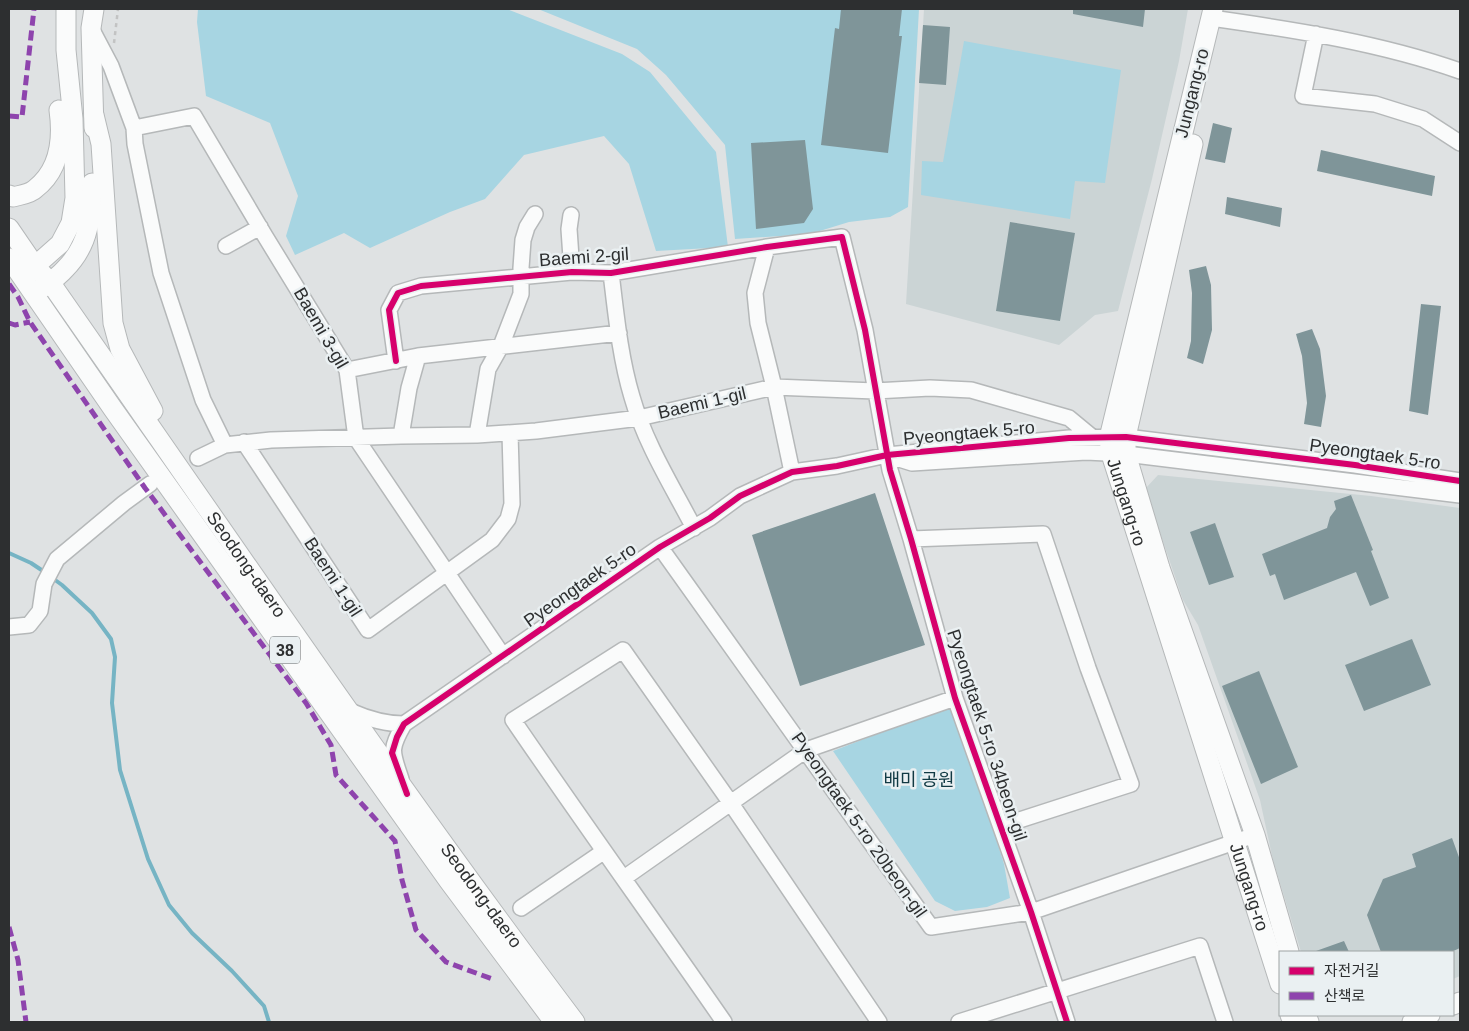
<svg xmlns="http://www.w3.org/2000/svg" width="1469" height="1031" viewBox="0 0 1469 1031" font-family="Arial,'Noto Sans KR',sans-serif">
<rect width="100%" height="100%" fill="#dfe2e3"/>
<!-- built -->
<path fill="#cbd4d5" d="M924 9H1188L1179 61 1152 179 1118 311 1095 315 1059 345 906 304Z
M1158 475 1371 496 1460 508V976L1453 979V952H1301L1273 860 1260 800 1198 625 1183 600 1145 489Z"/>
<!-- green -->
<path fill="#a7d5e2" d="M198 9H507L622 54 650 72 716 152 728 247 656 251 629 164 604 136 524 155 485 199 450 212 370 248 344 233 295 255 286 236 298 196 270 123 206 96 197 22Z
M538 9H919L908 207 890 217 849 222 810 234 735 239 725 145 666 75 637 49Z
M964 41 1121 70 1105 183 1075 181 1070 219 921 195 922 161 943 162Z
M944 708 956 712 1004 864 1010 898 987 907 955 911 935 901 833 751Z"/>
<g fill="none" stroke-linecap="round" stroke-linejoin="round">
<!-- stream -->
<path stroke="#76b4c4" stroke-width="4" d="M9 553 31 563 46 573
M51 577 62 585 92 613 111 639 115 657 112 703 120 770 148 859 169 905 192 933 232 971 264 1006 269 1022"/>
</g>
<!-- building -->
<path fill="#7f9599" d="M841 9H902L899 36H902L888 153 821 145 835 28 839 29Z
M1073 9H1145L1143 27 1073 14Z
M923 25 950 27 946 85 919 83Z
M1213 123 1232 128 1225 163 1205 159Z
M805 140 813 209 804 223 756 229 751 143Z
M1321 150 1435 176 1432 196 1317 171Z
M1227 197 1282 208 1280 227 1225 214Z
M1010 222 1075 233 1060 321 996 311Z
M1206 266 1211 285 1212 330 1203 364 1187 358 1191 341 1192 293 1189 270Z
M1421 304 1441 306 1428 415 1409 411Z
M1312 329 1320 349 1326 396 1321 427 1304 424 1307 403 1302 356 1296 334Z
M875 493 925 645 800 686 752 535Z
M1351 495 1373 550 1371 551 1389 598 1370 606 1356 572 1284 600 1275 574 1270 576 1262 554 1327 528 1330 517 1336 509 1334 501Z
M1215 523 1234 577 1209 585 1190 532Z
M1412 639 1431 685 1364 711 1345 665Z
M1259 671 1298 767 1261 784 1222 686Z
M1452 838 1460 860V948L1451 952H1381L1367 915 1383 879 1416 867 1412 854Z
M1344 941 1349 952H1316V951Z"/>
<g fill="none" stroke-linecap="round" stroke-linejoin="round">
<!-- minor casing -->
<g stroke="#b5b8b9" stroke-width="18">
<path id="minor" d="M1211 18C1296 30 1380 43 1460 71
M92 30 111 66 134 128 135 144 161 273 203 400 225 445
M1316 34 1303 96 1375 104 1423 119 1460 143
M134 128 194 116 265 236 347 370 356 438 503 656
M571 215 569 229 572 272
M226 246 260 227
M767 247 755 293 758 323 774 387 792 472
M611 273C616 314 620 357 632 397 645 443 672 486 694 528
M396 361 389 310 398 293 421 286 572 272 611 273 767 247 842 237 865 330 890 470 911 539 955 698 1031 912 1067 1022
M347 370 418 356 619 333
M477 435 488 369 501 346 521 294V268L523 240 527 227 535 214
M401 436 409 388 418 356
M244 442 368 630 492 540 508 519 512 504 510 433
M198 458 225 445 271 440 401 436 477 435 536 431 639 418 774 387 875 391 930 388 971 390 1069 418 1092 437
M896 458 912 463 1086 452 1126 454 1460 495
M911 539 1043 534 1088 668 1131 784 1001 826
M660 547 931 927 1031 912 1255 835
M9 627 29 625 40 611 44 584 57 559 124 503 150 484
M350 711C368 719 385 724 404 724
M401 779C392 752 389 750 404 724L660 547 710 518 740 496 792 472 837 466 887 455 1069 438 1126 437 1355 465 1460 481
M624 878 806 750 955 698
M521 908 603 852
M724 1022C654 921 582 821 513 720L623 650 730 802 879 1022
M959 1022 1200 946 1225 1022"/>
</g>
<!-- major casing -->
<g stroke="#b5b8b9" stroke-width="21">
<g id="major">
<path d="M94 9 91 28 94 128"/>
<path id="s1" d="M1213 9 1109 438 1111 454 1280 984"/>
<path d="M94 115 101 144 113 323 120 349 153 411"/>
<path d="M1193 144 1126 437V454L1160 568 1255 835 1289 952"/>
<path d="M9 195 13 197C20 195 30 194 35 189 60 170 63 139 59 110"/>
<path id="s2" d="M9 228 35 266 50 282C223 530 393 781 575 1022"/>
<path d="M9 258 113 409 448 880 554 1022"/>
<path d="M25 272 35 266 60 244 71 223 75 198 73 119 66 50V9"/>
<path d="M41 289C49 283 58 277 65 269 90 244 91 216 92 183"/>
<path d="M1453 1005 1460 1002"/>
<path d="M1290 1015 1293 1022"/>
<path d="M1306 1015 1309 1022"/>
<path d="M1412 1022 1430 1015"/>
</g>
</g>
<!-- path -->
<path stroke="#c2c3c3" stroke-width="2.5" stroke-dasharray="4 4" stroke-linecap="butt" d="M114 43 118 9"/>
<!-- minor -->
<use href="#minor" stroke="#fafbfb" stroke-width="15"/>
<!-- major -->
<use href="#major" stroke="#fafbfb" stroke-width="19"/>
<!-- quiet -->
<path stroke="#8e44ad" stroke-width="5" stroke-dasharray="10 5" stroke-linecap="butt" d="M9 116 22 117 34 9
M9 284 18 297 30 322 145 488 306 703 331 745 336 775 395 841 402 880 416 930 446 962 495 980
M9 323 15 325 30 322
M9 927 18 960 26 1022"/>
<!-- cycleway casing -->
<g stroke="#eaf0f2" stroke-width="9">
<path id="cycleway" d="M396 361 389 310 398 293 421 286 572 272 611 273 767 247 842 237 865 330 890 470 911 539 955 698 1031 912 1067 1022
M407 794 392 753 397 737 404 724 660 547 710 518 740 496 792 472 837 466 887 455 1069 438 1126 437 1355 465 1460 481"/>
</g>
<!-- cycleway -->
<use href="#cycleway" stroke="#d6006c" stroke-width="6"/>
</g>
<g text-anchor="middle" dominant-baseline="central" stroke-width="5" stroke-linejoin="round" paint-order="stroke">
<!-- shield labels -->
<rect fill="#eaf0f2" stroke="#66696a" stroke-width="1" x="270" y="636.5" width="30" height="27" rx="4"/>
<g font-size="16" font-weight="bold" fill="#2d2f30">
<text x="285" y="650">38</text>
</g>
<!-- street labels -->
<g font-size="18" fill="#2d2f30" stroke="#eaf0f2">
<text transform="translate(1192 93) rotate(-76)">Jungang-ro</text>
<text transform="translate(584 257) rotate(-4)">Baemi 2-gil</text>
<text transform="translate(321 328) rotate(60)">Baemi 3-gil</text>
<text transform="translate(702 403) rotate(-13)">Baemi 1-gil</text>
<text transform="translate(969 433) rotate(-5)">Pyeongtaek 5-ro</text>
<text transform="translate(1375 454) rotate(8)">Pyeongtaek 5-ro</text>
<text stroke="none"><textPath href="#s1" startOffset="508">Jungang-ro</textPath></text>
<text stroke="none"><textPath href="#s2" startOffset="412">Seodong-daero</textPath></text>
<text transform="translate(333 577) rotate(57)">Baemi 1-gil</text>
<text transform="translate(580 585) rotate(-35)">Pyeongtaek 5-ro</text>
<text transform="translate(987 735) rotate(72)">Pyeongtaek 5-ro 34beon-gil</text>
<text transform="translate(859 825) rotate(55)">Pyeongtaek 5-ro 20beon-gil</text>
<text stroke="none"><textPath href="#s1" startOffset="912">Jungang-ro</textPath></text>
<text stroke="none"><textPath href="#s2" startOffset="818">Seodong-daero</textPath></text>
</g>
<!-- park labels -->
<g font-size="18" fill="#113a44" stroke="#eaf0f2">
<text x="919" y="780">배미 공원</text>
</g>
</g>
<!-- border -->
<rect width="1469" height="1031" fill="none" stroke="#2d2f30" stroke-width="20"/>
<!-- legend -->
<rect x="1279" y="951" width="175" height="65" fill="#eaf0f2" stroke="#9ea3a4"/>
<rect x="1289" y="967" width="25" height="8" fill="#d6006c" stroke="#9ea3a4"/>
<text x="1324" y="976" font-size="15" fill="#2d2f30">자전거길</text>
<rect x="1289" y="992" width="25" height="8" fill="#8e44ad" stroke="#9ea3a4"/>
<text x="1324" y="1001" font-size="15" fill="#2d2f30">산책로</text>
</svg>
